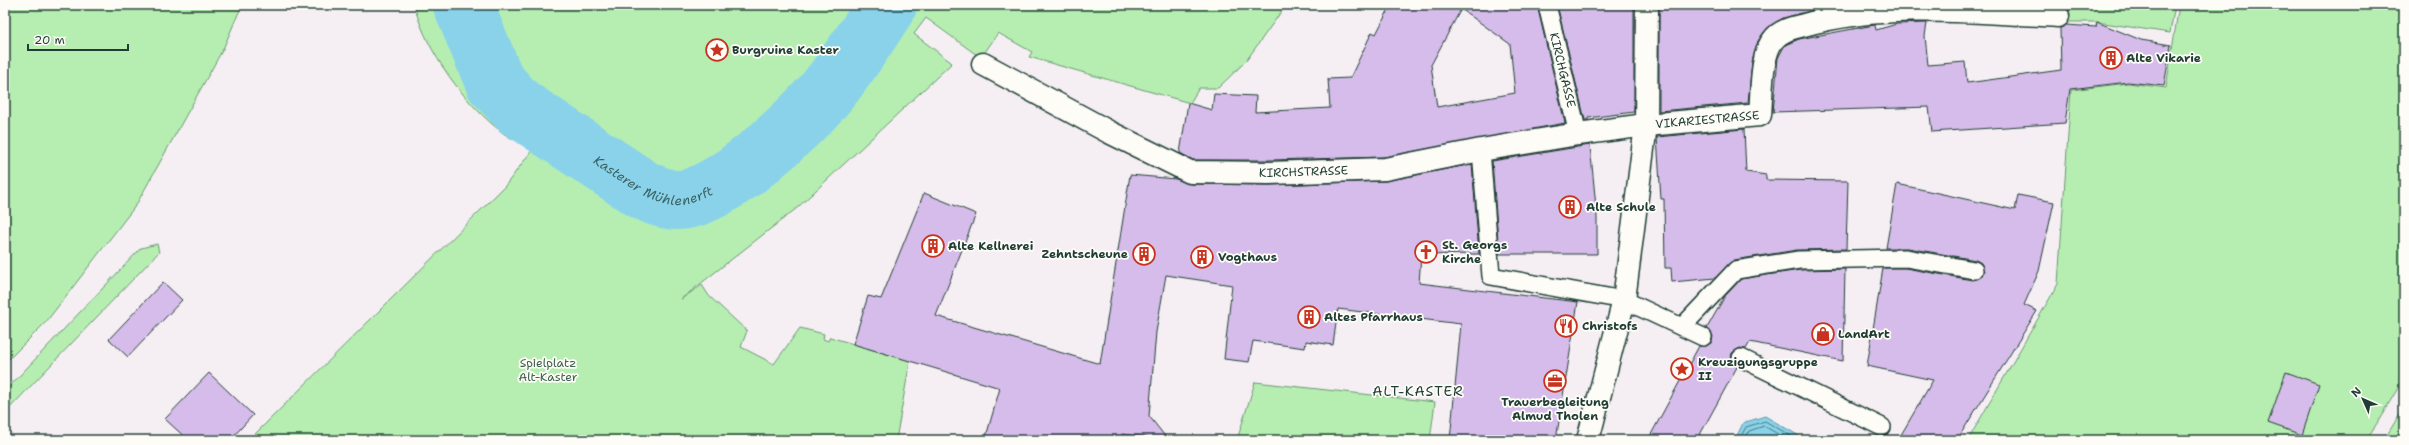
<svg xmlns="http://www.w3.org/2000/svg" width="2409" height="445" viewBox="0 0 2409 445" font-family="'Shantell Sans',sans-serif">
<rect width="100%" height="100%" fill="#f5eff4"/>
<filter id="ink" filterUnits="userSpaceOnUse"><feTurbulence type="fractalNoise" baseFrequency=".025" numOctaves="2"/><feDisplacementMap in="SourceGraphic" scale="8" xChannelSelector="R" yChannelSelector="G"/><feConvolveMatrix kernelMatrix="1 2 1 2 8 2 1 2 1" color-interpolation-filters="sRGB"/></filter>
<g filter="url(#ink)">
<!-- green -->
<path fill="#b6eeb1" stroke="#6a9672" d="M5 5H242L223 49 136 205 46 322 5 363Z
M414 5H1286L1246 61 1218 88H1199L1190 103 1029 57 1032 52 998 33 981 58 926 18 914 34 952 63 797 208 681 299 702 285 709 296 747 331 741 347 774 364 800 328 824 334 823 339 828 341 830 337 910 361 896 440H249L505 186 533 149C523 143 512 140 503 133 464 103 427 53 414 5Z
M2027 5H2175L2170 33 2097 22H2063Z
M2179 5H2404V375L2398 388 2367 440H1968L2058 284 2071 90 2128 83 2166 88Z
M157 244 159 252 5 413V391L141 248Z
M1255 382 1435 402 1430 440H1237Z
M2404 407V440H2384Z"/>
<!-- water -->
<path fill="#89d2ea" stroke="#5f96a1" d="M1765 416 1806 440H1735L1743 423Z"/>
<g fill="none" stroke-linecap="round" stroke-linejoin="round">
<!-- shore -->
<path stroke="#49797d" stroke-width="1" d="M1739 440 1746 427 1765 421 1798 440
M1745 440 1749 431 1764 426 1788 440"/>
<!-- river -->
<path stroke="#89d2ea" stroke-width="60" id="s1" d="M463 5 495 82 518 107 643 190C655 195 665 200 678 200 719 201 803 121 828 90 850 63 868 34 887 5"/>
</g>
<!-- building -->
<path fill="#d6bcea" stroke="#1f3d34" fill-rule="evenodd" d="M1391 5H1537L1565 123 1384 157 1269 160H1193L1180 153 1188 103 1212 110 1214 94 1256 96 1255 112 1330 108 1328 79 1350 78 1372 32 1376 34ZM1461 9 1510 44 1515 93 1437 107 1431 65Z
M1557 5H1634V112L1588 118V120H1585Z
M1659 5H1821V8L1783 18 1764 32 1758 41 1752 62 1748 103 1659 111Z
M2097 22 2141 40 2171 45 2164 86 2128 82 2070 89 2065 123 1932 132 1929 107 1773 112 1778 58 1785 45 1799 39 1869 26 1875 25 1876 30 1897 24 1927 23 1925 36 1928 65 1965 62 1967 83 2061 70 2060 28 2066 25 2096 27Z
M1744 129 1746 172 1766 175V180L1848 181 1846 249 1797 250 1734 260 1715 278 1672 282 1671 268H1665L1664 199H1661L1657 137Z
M1590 145 1597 217V254H1499L1492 161Z
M1472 164 1479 254 1421 255 1419 283 1578 302 1556 440H1450L1461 324 1338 309 1333 345 1306 341 1305 348 1253 341 1249 362 1224 359 1232 285 1166 275 1156 332 1149 416 1168 440 1122 434 1120 440H985L1000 388 853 344 868 296 881 299 924 193 976 214 936 316 1100 364 1130 175 1176 179 1190 184 1269 185 1386 181Z
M1897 184 2015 210 2018 195 2054 202 2039 271 2024 305 2037 311 1957 440H1898L1933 380 1867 366 1883 268H1905L1972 280 1981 277 1984 271 1981 263 1976 260 1908 248H1886Z
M1845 269 1843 361 1750 342 1746 349 1740 348 1732 353 1731 359 1737 367 1697 440H1648L1699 346 1708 345 1712 342 1713 336 1707 328 1725 296 1741 279 1800 270Z
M163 282 182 300 128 357 109 339Z
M2286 372 2319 384 2302 435 2268 423Z
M209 373 253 415 230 440H188L165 419Z"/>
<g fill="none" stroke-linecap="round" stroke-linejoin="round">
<!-- lane casing -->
<g stroke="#1f3d34" stroke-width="20">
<g id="lane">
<path id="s2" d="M1547 5 1578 134"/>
<path d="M1481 150 1491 276 1624 300 1703 337"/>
<path d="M1682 327 1736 270 1799 260 1906 258 1974 270"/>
<path d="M1741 358 1882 427"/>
</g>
</g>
<!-- street casing -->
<g stroke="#1f3d34" stroke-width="25">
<g id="street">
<path id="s3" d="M983 64 1109 132 1190 172 1269 173 1385 169 1481 150 1578 134 1646 125 1760 115C1762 95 1760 54 1774 39 1781 30 1793 28 1804 25 1885 2 1974 12 2058 16"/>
<path d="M1588 440 1624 300 1646 125 1647 5"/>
</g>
</g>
<!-- lane -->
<use href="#lane" stroke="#fdfcf7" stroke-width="17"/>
<!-- street -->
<use href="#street" stroke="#fdfcf7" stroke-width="22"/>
</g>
</g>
<!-- icons -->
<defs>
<g id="sight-ring" transform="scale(1.15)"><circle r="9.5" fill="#fdfcf7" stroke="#c8321e" stroke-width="1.5"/><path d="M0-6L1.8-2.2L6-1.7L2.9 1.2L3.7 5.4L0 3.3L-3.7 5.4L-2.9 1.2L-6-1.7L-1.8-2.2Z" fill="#c8321e"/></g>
<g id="building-ring" transform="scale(1.15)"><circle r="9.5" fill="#fdfcf7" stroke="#c8321e" stroke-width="1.5"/><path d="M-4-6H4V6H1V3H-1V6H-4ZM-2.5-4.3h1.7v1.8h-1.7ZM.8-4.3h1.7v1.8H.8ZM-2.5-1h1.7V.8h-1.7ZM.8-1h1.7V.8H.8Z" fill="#c8321e"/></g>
<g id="church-ring" transform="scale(1.15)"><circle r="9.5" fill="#fdfcf7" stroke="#c8321e" stroke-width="1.5"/><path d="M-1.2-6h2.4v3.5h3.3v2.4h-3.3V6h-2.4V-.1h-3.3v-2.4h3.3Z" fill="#c8321e"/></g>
<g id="restaurant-ring" transform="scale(1.15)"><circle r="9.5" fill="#fdfcf7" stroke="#c8321e" stroke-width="1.5"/><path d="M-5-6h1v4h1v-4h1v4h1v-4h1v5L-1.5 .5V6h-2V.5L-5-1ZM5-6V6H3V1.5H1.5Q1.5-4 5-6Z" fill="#c8321e"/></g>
<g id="shop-ring" transform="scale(1.15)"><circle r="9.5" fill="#fdfcf7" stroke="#c8321e" stroke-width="1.5"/><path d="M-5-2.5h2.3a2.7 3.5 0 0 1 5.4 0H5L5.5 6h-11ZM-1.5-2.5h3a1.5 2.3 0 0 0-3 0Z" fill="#c8321e"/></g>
<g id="office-ring" transform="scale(1.15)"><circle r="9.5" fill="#fdfcf7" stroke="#c8321e" stroke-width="1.5"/><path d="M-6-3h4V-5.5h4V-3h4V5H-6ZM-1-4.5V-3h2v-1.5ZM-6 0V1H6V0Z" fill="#c8321e"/></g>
</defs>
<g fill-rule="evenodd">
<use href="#sight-ring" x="717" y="50"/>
<use href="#building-ring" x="2111" y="58"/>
<use href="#building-ring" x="1570" y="207"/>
<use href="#building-ring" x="933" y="246"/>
<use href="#church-ring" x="1426" y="252"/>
<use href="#building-ring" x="1144" y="254"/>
<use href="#building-ring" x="1202" y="257"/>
<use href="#building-ring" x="1309" y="317"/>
<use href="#restaurant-ring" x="1566" y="326"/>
<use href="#shop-ring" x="1823" y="334"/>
<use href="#sight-ring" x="1682" y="369"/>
<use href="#office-ring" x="1555" y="381"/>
</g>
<g text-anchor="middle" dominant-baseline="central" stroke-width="3.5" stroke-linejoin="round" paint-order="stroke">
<!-- poi labels -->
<g font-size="12" font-weight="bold" fill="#1f3d34" stroke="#fdfcf7" text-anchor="start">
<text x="732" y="50">Burgruine Kaster</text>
<text x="2126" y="58">Alte Vikarie</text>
<text x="1586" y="207">Alte Schule</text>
<text x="1442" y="245">St. Georgs<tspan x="1442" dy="14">Kirche</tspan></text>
<text x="948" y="246">Alte Kellnerei</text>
<text x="1128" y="254" text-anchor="end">Zehntscheune</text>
<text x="1218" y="257">Vogthaus</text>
<text x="1324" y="317">Altes Pfarrhaus</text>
<text x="1582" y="326">Christofs</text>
<text x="1838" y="334">LandArt</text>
<text x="1698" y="362">Kreuzigungsgruppe<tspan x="1698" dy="14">II</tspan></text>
<text x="1555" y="402" text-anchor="middle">Trauerbegleitung<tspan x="1555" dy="14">Almud Tholen</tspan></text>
</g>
<!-- street labels -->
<g font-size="12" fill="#1f3d34" stroke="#fdfcf7">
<text stroke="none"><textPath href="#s2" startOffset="67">KIRCHGASSE</textPath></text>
<text stroke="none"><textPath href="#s3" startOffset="755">VIKARIESTRASSE</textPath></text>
<text stroke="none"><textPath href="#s3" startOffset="347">KIRCHSTRASSE</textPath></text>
</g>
<!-- park labels -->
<g font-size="12" fill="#3d604d" stroke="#fdfcf7">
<text x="548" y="363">Spielplatz<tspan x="548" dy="14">Alt-Kaster</tspan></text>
</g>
<!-- water labels -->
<g font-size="13" font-style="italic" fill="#3a6262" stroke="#fdfcf7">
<text stroke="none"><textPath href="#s1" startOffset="275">Kasterer Mühlenerft</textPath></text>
</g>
<!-- quarter labels -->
<g font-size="14" letter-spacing="1" fill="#1f3d34" stroke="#fdfcf7">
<text x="1418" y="391">ALT-KASTER</text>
</g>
</g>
<!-- margin -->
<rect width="2409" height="445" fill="none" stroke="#fdfcf7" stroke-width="20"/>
<rect x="10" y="10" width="2389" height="425" fill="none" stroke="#1f3d34" stroke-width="1.5" filter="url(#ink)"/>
<!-- north arrow -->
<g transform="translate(2363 399) rotate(315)" stroke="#fdfcf7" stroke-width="3" paint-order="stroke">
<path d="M0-3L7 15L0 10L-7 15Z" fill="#1f3d34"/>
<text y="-6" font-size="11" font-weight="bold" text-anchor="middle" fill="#1f3d34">N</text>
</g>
<!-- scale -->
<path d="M28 44v6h100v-6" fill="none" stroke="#1f3d34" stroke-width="2"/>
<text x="34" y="44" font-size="12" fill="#1f3d34" stroke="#fdfcf7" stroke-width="3" paint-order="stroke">20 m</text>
</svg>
